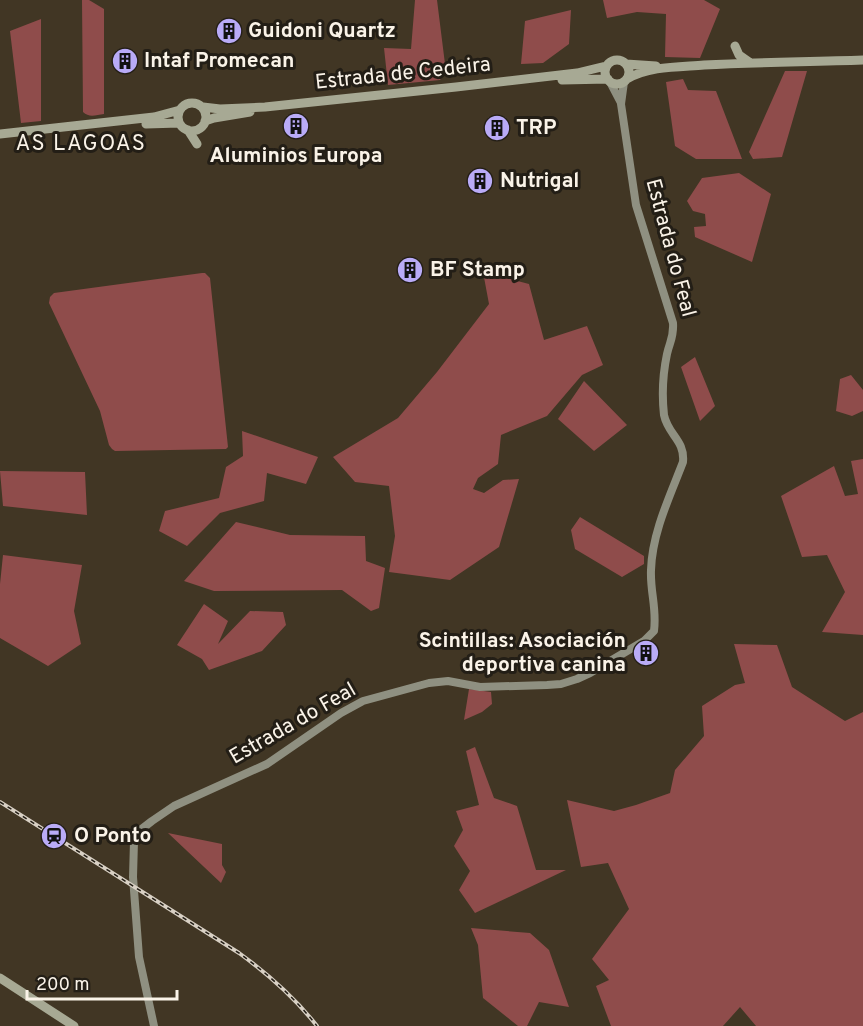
<svg xmlns="http://www.w3.org/2000/svg" width="863" height="1026" viewBox="0 0 863 1026" font-family="Overpass,sans-serif">
<rect width="100%" height="100%" fill="#413624"/>
<!-- green -->
<path fill="#8f4c4b" d="M82 0H89L104 9V114C96 115 89 118 83 112Z
M415 0H437L446 72 440 80 388 85 384 48 411 49Z
M603 0H704L720 9 700 58 665 57 666 14 637 12 607 18Z
M571 10 569 44 543 63 521 64 525 21Z
M41 19V121L21 123 10 31Z
M785 71H807L782 157 753 159 749 152Z
M683 79 688 90 716 91 742 159H696L675 146 666 82Z
M739 173 771 194 752 262 695 237 694 227 706 226 705 214 693 211 687 201 702 178Z
M483 272 529 284 544 340 587 326 603 365 582 375 547 416 501 435 498 464 478 478 473 489 484 493 503 480 519 479 499 547 450 580 389 572 395 536 389 486 355 482 333 457 398 418 437 372 489 304Z
M202 273H205L210 278 228 447 226 449 115 451 112 449 109 445 100 411 49 303 50 297 54 293Z
M695 357 715 406 700 421 681 367Z
M851 375 863 390V411L852 416 836 411 840 379Z
M584 381 627 425 594 451 558 419Z
M242 431 318 457 306 484 267 473 264 501 220 513 187 546 159 531 165 511 219 498 226 467 243 456Z
M863 459V635L822 632 845 592 827 555 802 557 781 496 834 466 845 496 858 494 851 461Z
M0 471 85 472 87 515 3 506Z
M580 517 644 556V564L622 577 575 549 571 530Z
M236 522 290 535 365 536 366 561 385 568 379 608 371 611 342 590 214 591 184 581Z
M3 555 82 565 74 611 81 644 48 666 0 638V584Z
M204 604 228 621 218 644 250 611 283 612 286 625 262 651 209 670 202 659 177 645Z
M734 644 777 645 792 687 845 721 863 712V1026H756L740 1007 723 1026H611L596 986 609 980 592 959 629 909 608 863 581 867 567 800 614 811 636 805 670 793 675 770 704 736 702 706 735 685 745 683Z
M469 689 491 692 492 704 482 712 464 720Z
M475 747 494 798 517 806 536 870H566L475 913 459 890 470 871 454 846 463 830 456 811 479 805 466 751Z
M168 833 222 844V865L226 872 221 883Z
M471 928 530 933 549 950 569 1007 539 1002 527 1026H518L483 998 478 945Z"/>
<g fill="none" stroke-linecap="round" stroke-linejoin="round">
<!-- secondary -->
<path stroke="#8f9081" stroke-width="8" d="M610 82 621 103
M154 1026 139 957 133 877 134 841 139 831 152 821 174 806 267 764 341 713 363 701 429 683 448 681 480 687 547 685 561 684 577 679 590 673 644 641 654 631C657 608 650 592 651 570 652 533 670 496 683 462 685 440 668 435 664 415 662 397 663 373 667 354 670 341 674 337 673 323L636 205 621 104 624 82"/>
<!-- primary -->
<path stroke="#a7a994" stroke-width="9" d="M735 46 739 55 749 62
M605 72a12 12 0 1 1 24 0a12 12 0 1 1-24 0Z
M626 64 656 66
M627 79C649 66 679 67 704 65 757 62 810 62 863 60
M562 80 608 79
M178 117a14 14 0 1 1 28 0a14 14 0 1 1-28 0Z
M203 107 220 109 265 107 456 87 577 73 606 66
M205 121 214 118 250 112
M146 124 179 123
M188 130 197 144
M0 134 154 117 180 110
M0 978 74 1026"/>
<!-- rail casing -->
<g stroke="#d8d0c4" stroke-width="4">
<path id="rail" d="M0 802 239 953C268 974 295 998 317 1026"/>
</g>
<!-- rail -->
<use href="#rail" stroke="#231e16" stroke-width="1.5" stroke-dasharray="4.5" stroke-linecap="butt"/>
</g>
<!-- icons -->
<defs>
<g id="building-disc" transform="scale(1.35)"><circle r="9.5" fill="#b9abf7" stroke="#231e16"/><path d="M-4-6H4V6H1V3H-1V6H-4ZM-2.5-4.3h1.7v1.8h-1.7ZM.8-4.3h1.7v1.8H.8ZM-2.5-1h1.7V.8h-1.7ZM.8-1h1.7V.8H.8Z" fill="#111"/></g>
<g id="station-disc" transform="scale(1.35)"><circle r="9.5" fill="#b9abf7" stroke="#231e16"/><path d="M-3-6H3Q5-6 5-4V2Q5 4 3 4L4.5 6H3L1.5 4h-3L-3 6H-4.5L-3 4Q-5 4-5 2V-4Q-5-6-3-6ZM-3.5-4v3h7v-3ZM-3.5 1v1.5H-2V1ZM2 1v1.5H3.5V1Z" fill="#111"/></g>
</defs>
<g fill-rule="evenodd">
<use href="#building-disc" x="229" y="31"/>
<use href="#building-disc" x="125" y="61"/>
<use href="#building-disc" x="296" y="126"/>
<use href="#building-disc" x="497" y="128"/>
<use href="#building-disc" x="480" y="181"/>
<use href="#building-disc" x="410" y="270"/>
<use href="#building-disc" x="646" y="653"/>
<use href="#station-disc" x="54" y="836"/>
</g>
<g text-anchor="middle" dominant-baseline="central" stroke-width="6" stroke-linejoin="round" paint-order="stroke">
<!-- poi labels -->
<g font-size="21" font-weight="bold" fill="#faf3e8" stroke="#231e16" text-anchor="start">
<text x="248" y="31">Guidoni Quartz</text>
<text x="144" y="61">Intaf Promecan</text>
<text x="516" y="128">TRP</text>
<text x="296" y="156" text-anchor="middle">Aluminios Europa</text>
<text x="500" y="181">Nutrigal</text>
<text x="430" y="270">BF Stamp</text>
<text x="626" y="641" text-anchor="end">Scintillas: Asociación<tspan x="626" dy="24">deportiva canina</tspan></text>
<text x="74" y="836">O Ponto</text>
</g>
<!-- street labels -->
<g font-size="21" fill="#faf3e8" stroke="#231e16">
<text transform="translate(403 74) rotate(-6)">Estrada de Cedeira</text>
<text transform="translate(670 248) rotate(75)">Estrada do Feal</text>
<text transform="translate(293 724) rotate(-30)">Estrada do Feal</text>
</g>
<!-- neighbourhood labels -->
<g font-size="22" letter-spacing="1.5" fill="#faf3e8" stroke="#231e16">
<text x="81" y="144">AS LAGOAS</text>
</g>
</g>
<!-- scale -->
<path d="M27 990v9h150v-9" fill="none" stroke="#faf3e8" stroke-width="3"/>
<text x="36" y="990" font-size="18" fill="#faf3e8" stroke="#231e16" stroke-width="4.5" paint-order="stroke">200 m</text>
</svg>
